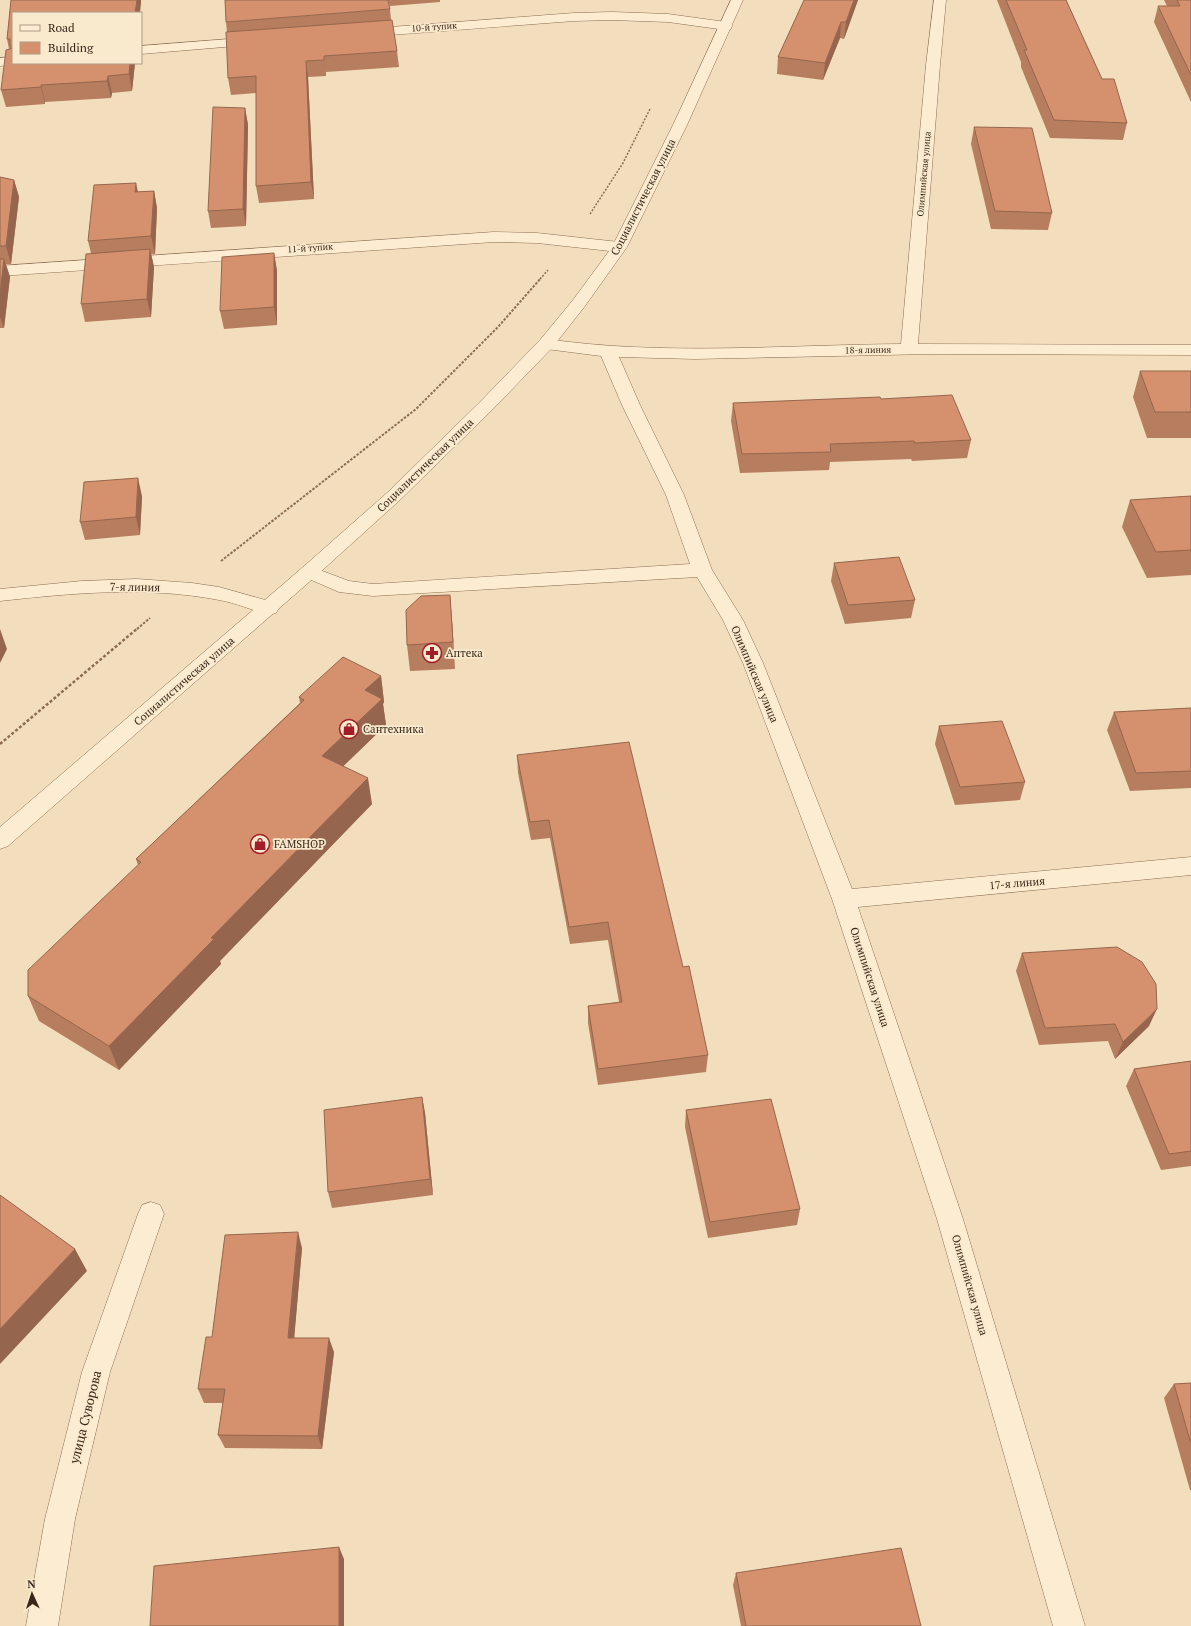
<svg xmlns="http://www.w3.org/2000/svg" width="1191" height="1626" viewBox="0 0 1191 1626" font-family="'PT Serif',serif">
<rect width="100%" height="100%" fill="#f2debd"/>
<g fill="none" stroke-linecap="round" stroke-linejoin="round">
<!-- minor casing -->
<g stroke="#8c6d54" stroke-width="1">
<path id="minor" d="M934 0H946L940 65 918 344 1191 345V355L930 354 695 359 619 357 640 405 684 495 712 570 743 620 763 663 852 889 1191 857V875L858 907 963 1219 1085 1626H1053L937 1219 832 899 743 663 723 620 697 577 373 596 339 592 302 576 299 572 302 568 309 566 349 581 373 584 690 564 666 495 622 405 601 356 546 349 540 348 538 344 540 340 546 339C664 356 782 345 901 344L926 65Z
M612 12 668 14 726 22 731 23 732 26 731 29 726 30 668 22 612 20 574 21 364 37 359 36 358 33 359 30 364 29 574 13Z
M255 37 260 38 261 41 260 44 141 54V46Z
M13 57V63L18 64 0 66V58Z
M494 232 537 233 619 242 624 244 627 247 624 250 619 252 537 243 494 242 0 276V266Z
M137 579 192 583 219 587 276 603 279 608 276 613 269 615C252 610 236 603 219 600 147 586 73 593 0 601V589L82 581Z
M151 1202 160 1205 164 1214 110 1372 75 1519 58 1626H26L45 1519 82 1372 138 1214 142 1205Z"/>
</g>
<!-- tertiary casing -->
<g stroke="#8c6d54" stroke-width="1">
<path id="tertiary" d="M731 0H743L687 125 627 247 585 306 552 348 493 409 400 500 316 576 8 846 0 849V827L302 568 388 492 481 401 540 340 573 300 612 247 673 125Z"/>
</g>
<!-- path-far2 -->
<path stroke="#8c6d54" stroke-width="1.5" stroke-dasharray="2 1.5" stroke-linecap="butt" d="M590 214 623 163 650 109
M540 279 548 270"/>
<!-- path-far1 -->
<path stroke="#8c6d54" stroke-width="2" stroke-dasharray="2.5 1.5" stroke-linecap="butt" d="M221 561 416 409 498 327 541 278
M137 629 150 618"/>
<!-- path -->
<path stroke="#8c6d54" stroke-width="2.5" stroke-dasharray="3 2" stroke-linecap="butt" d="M0 744 138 628"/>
<!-- minor -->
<use href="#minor" fill="#fcecd1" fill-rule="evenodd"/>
<!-- tertiary -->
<use href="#tertiary" fill="#fcecd1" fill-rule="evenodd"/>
</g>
<!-- wall -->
<path fill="#b77d5f" d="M11 0H141V3L13 13V63H135L132 91 112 93 111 98 45 102V104L6 107 1 90 9 49 7 39Z
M388 0H440V2L390 6Z
M858 0 844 39 840 38 823 80 777 74 778 57 800 9Z
M997 0H1066L1102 79 1127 123 1123 140 1050 138 1021 67V62Z
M1164 0H1191V102L1154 22 1158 6H1167Z
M390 9 391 20 397 51 399 67 326 72V76L308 77 314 199 259 203 256 186V93L231 95 228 78 227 32 226 22Z
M245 108 248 125 246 226 211 228 208 211Z
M974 127 1052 213 1048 230 991 229 971 144Z
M0 177 14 180 19 197 11 264H6L10 277 4 328H0Z
M154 191 157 208 155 254H151L154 267 151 317 85 322 81 304 91 253 88 241 138 192Z
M274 253 277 271V325L224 329 220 311Z
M1140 371H1191V438H1147L1133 397Z
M881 399 971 440 967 458 912 461 911 459 830 462 829 470 740 473 731 421 733 403Z
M142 496 140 535 85 540 80 522Z
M1191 496V575L1147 578 1122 527 1130 500Z
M834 563 915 600 911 618 845 624 831 581Z
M450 595 452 621 455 669 410 671 407 645Z
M381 676 384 702 383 704 386 725 343 766 372 804 220 961 221 964 119 1070 39 1021 28 996 138 865 136 859 300 703 299 697Z
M1191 708V788L1130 791 1107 730 1114 712Z
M939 726 1025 782 1020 800 955 805 935 744Z
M517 755 683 967 708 1055 706 1072 598 1085 588 1023V1006L619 1002 608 940 570 944 550 838 531 840 518 773Z
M1022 953 1149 1026 1115 1059 1108 1041 1039 1045 1016 971Z
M1191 1061V1166L1161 1170 1126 1086 1134 1069Z
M422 1097 425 1113 433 1195 332 1208 328 1192Z
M686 1110 800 1209 797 1225 708 1238 685 1127Z
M302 1248 294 1338 334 1352 322 1449 225 1448 218 1435 223 1403H204L198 1389 212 1337Z
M1191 1383V1490H1190L1164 1398 1174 1384Z
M736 1573 921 1626H741L733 1585Z"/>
<!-- shaded-wall -->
<path fill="#95664d" d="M137 0H141V3L140 13H135Z
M854 0H858L844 39 846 22Z
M841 22 840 38 823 80 825 63Z
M306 61 308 77 314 199 311 182Z
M130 63H135L132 91 129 74Z
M108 76 112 93 111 98 107 81Z
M41 85 45 102V104L41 87Z
M245 108 248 125 246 226 243 209Z
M14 180 19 197 11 264 6 246Z
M136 183 140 201 135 192Z
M154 191 157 208 155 254 151 236Z
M150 249 154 267 151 317 147 299Z
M274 253 277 271V325L274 307Z
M4 259 10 277 4 328 0 317V294Z
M138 478 142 496 140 535 136 517Z
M450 595 452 621 455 669 453 642Z
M0 629 7 649 0 663Z
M381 676 384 702 383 704 386 725 327 782 322 756 365 690Z
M368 778 372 804 220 961 221 964 119 1070 109 1046 211 938Z
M1157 1009 1149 1026 1115 1059 1123 1042Z
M422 1097 425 1113 433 1195 430 1179Z
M298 1232 302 1248 293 1352 288 1338Z
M75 1249 87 1271 0 1364V1329Z
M329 1338 334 1352 322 1449 318 1436Z
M339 1547 344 1559V1626H339Z"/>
<!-- building -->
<path fill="#d5916e" stroke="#95664d" d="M11 0H137L135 13H13V47L10 45V39H7Z
M225 0H388L390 9 226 22Z
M804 0H854L846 22H841L825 63 778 57Z
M1006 0H1066L1102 79H1114L1127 123 1054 120 1024 50H1027Z
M1177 0H1191V75L1158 6H1180Z
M392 20 397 51 324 56V60L306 61 311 182 256 186V76L228 78 226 32Z
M13 48V63H130L129 74 108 76 107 81 41 85V87L1 90 6 50Z
M213 107 245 108 243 209 208 211Z
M974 127 1032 128 1052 213 995 211Z
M0 177 14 180 6 246H0Z
M136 183 135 192 154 191 151 236 88 241 94 185Z
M150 249 147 299 81 304 86 254Z
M274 253V307L220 311 222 257Z
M0 259H4L0 294Z
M1140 371H1191V412H1155Z
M952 395 971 440 915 443 914 441 830 444 831 452 742 454 733 403 880 397 881 399Z
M138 478 136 517 80 522 84 482Z
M1191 496V550L1156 552 1130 500Z
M899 557 915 600 848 605 834 563Z
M450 595 453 642 407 645 406 610 421 596Z
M343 657 381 676 365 690 382 699 322 756 368 778 211 938 214 939 109 1046 28 996V970L141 862 136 859 304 700 299 697Z
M1191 708V771L1136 773 1114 712Z
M1002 721 1025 782 960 787 939 726Z
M629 742 683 967 689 966 708 1055 598 1069 588 1006 622 1002 608 922 569 927 549 820 530 822 517 755Z
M1117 947 1142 962 1156 984 1157 1009 1123 1042 1115 1024 1045 1028 1022 953Z
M1191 1061V1151L1169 1154 1134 1069Z
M422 1097 430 1179 328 1192 324 1110Z
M771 1099 800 1209 710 1222 686 1110Z
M0 1195 75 1249 0 1329Z
M298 1232 288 1338H329L318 1436 218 1435 225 1389H198L206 1337H212L225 1235Z
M1191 1383V1444L1174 1384Z
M339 1547V1626H150L154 1566Z
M901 1548 921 1626H746L736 1573Z"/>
<!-- icons -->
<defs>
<g id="pharmacy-ring" transform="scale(1)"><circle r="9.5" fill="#f9e9cd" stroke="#a21d29" stroke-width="1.5"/><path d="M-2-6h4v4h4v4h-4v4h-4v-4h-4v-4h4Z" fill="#a21d29"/></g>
<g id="shop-ring" transform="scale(1)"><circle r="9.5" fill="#f9e9cd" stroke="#a21d29" stroke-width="1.5"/><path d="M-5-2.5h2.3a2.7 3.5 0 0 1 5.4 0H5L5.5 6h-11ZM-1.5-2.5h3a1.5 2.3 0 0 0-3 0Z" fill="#a21d29"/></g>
</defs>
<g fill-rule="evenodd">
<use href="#pharmacy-ring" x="432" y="653"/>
<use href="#shop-ring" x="349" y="729"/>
<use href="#shop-ring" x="260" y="844"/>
</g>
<g text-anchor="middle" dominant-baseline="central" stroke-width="3.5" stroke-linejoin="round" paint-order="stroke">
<!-- far-street labels -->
<g font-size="9" fill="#3a271a" stroke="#f9e9cd">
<text transform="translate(434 27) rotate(-4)">10-й тупик</text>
<text transform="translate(924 174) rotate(-85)">Олимпийская улица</text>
<text transform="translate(310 248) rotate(-4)">11-й тупик</text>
<text transform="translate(868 350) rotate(-1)">18-я линия</text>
</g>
<!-- street labels -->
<g font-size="11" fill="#3a271a" stroke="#f9e9cd">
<text transform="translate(643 197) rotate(-63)">Социалистическая улица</text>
<text transform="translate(425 465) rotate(-44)">Социалистическая улица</text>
<text transform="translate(135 587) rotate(1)">7-я линия</text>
<text transform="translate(755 674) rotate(67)">Олимпийская улица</text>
<text transform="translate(184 681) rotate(-41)">Социалистическая улица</text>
<text transform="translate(1017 883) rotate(-5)">17-я линия</text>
<text transform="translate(870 977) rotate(72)">Олимпийская улица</text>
<text transform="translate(970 1285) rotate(74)">Олимпийская улица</text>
</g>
<!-- poi labels -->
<g font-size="11" fill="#3a271a" stroke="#f9e9cd" text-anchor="start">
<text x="446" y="653">Аптека</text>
<text x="363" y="729">Сантехника</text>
<text x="274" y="844">FAMSHOP</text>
</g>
<!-- near-street labels -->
<g font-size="13" fill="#3a271a" stroke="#f9e9cd">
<text transform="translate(85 1417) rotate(-76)">улица Суворова</text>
</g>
</g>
<!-- legend -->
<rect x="12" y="12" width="130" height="52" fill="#f9e9cd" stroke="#ad9b85"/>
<rect x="20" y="25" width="20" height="6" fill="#fcecd1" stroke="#ad9b85"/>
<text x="48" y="32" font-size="12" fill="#3a271a">Road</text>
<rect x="20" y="42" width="20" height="12" fill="#d5916e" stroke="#ad9b85"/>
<text x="48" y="52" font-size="12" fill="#3a271a">Building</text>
<!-- north arrow -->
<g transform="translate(32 1594) rotate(357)" stroke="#f9e9cd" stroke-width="3" paint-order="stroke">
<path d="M0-3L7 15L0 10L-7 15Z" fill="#3a271a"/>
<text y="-6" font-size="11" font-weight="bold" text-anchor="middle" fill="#3a271a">N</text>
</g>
</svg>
